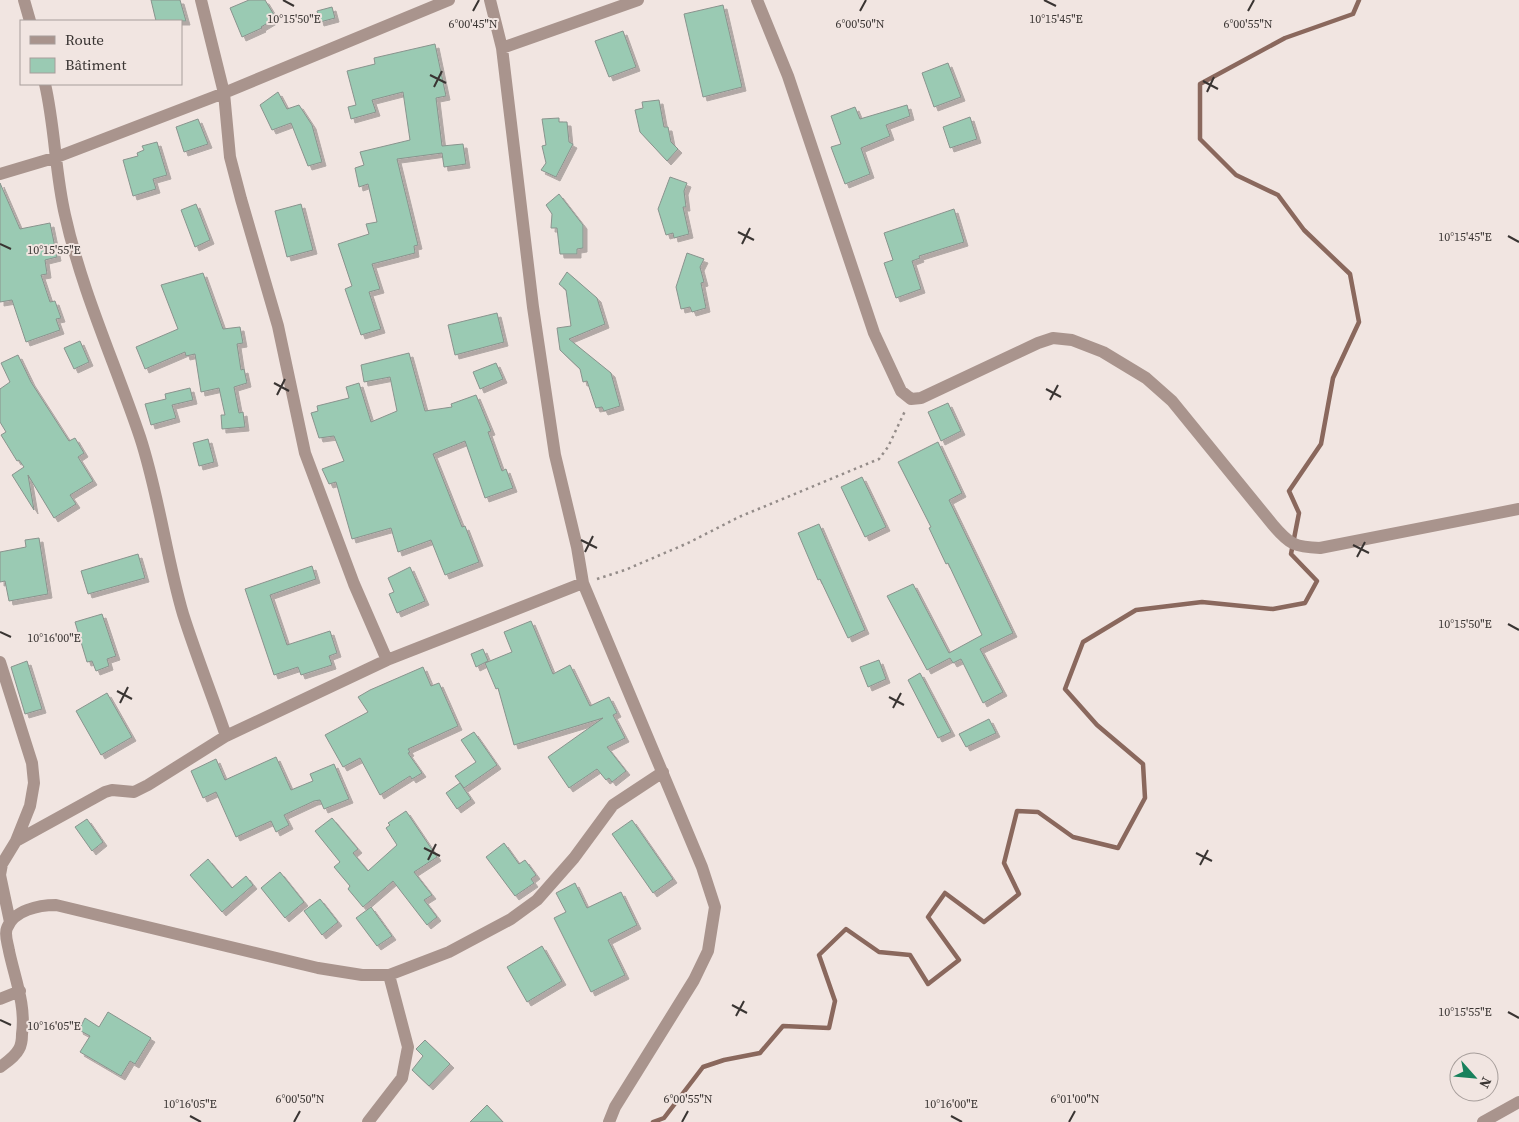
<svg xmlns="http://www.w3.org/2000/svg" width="1519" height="1122" viewBox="0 0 1519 1122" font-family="'Source Serif 4',serif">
<defs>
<filter id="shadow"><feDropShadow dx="4" dy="4" stdDeviation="0" flood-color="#0004"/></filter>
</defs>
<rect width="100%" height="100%" fill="#f1e5e1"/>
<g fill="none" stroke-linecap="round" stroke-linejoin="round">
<!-- stream -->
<path stroke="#8a685d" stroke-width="4.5" d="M653 1122 664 1118 703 1067 724 1060 760 1053 783 1026 829 1028 835 1001 819 955 846 929 879 952 910 955 928 984 959 960 928 917 945 893 984 922 1019 894 1004 863 1017 811 1038 812 1073 837 1118 848 1145 798 1143 764 1097 725 1065 689 1083 642 1136 610 1202 602 1273 609 1305 603 1317 581 1291 554 1299 513 1289 491 1321 444 1333 378 1359 322 1350 274 1304 230 1278 195 1236 175 1200 139V84L1285 38 1353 14 1359 0"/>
</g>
<!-- building -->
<path fill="#9acab3" stroke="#89938d" filter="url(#shadow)" d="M151 0H180L186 21H156Z
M249 0H265L276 18 261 27 262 28 242 37 230 8Z
M723 5 742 87 703 97 684 14Z
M332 7 335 18 320 22 317 11Z
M623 31 636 67 609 77 595 41Z
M435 44 446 96 436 98 442 146 463 144 466 164 444 167 442 153 397 159 418 245 414 246 415 253 372 264 380 289 369 292 381 329 361 335 345 289 352 286 338 244 369 234 366 224 377 222 368 184 359 187 355 168 364 165 360 152 410 140 403 92 372 100 376 112 351 119 348 107 356 105 347 71 375 64 374 58Z
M948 63 961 97 934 107 922 73Z
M278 92 287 109 299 105 312 125 322 162 308 166 291 123 272 130 260 105Z
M659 100 664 127H668L671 142 678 149 667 161 640 132 635 110 643 108 642 102Z
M907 105 910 116 886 125 890 136 861 148 870 174 845 184 831 147 841 144 831 116 855 107 860 119Z
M970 117 977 139 950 148 943 127Z
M559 118V122H567L569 142 573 144 556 177 541 170 546 163 542 146 546 145 542 119Z
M198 119 208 144 184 152 176 127Z
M157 142 167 175 153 179 156 189 133 196 123 160 138 156 137 153 144 150 142 146Z
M670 177 687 183 684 191 686 207H683L689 234 674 238 673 233 666 235 658 209Z
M0 183 20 229 50 223 57 257 45 260 47 274 41 275 50 302 55 301 61 318 56 319 60 330 26 342 12 300 0 302Z
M559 194 583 225V248L577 249V254H560L557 228H551L552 214 546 205Z
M196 204 210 240 195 247 181 210Z
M301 204 313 250 287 257 275 211Z
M954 209 964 242 919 256 920 258 912 261 921 289 896 298 884 263 893 260 884 233Z
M687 253 704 259 700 267 704 282 701 283 706 308 692 312 690 307 681 309 676 287Z
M567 272 597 298 605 324 569 339 611 373 620 406 604 411 602 407 596 408 587 381 583 382 580 369 560 350 557 328 571 326 566 290 559 284Z
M203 273 223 329 240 327 243 343 237 344 241 370 244 369 247 383 234 387 239 413 243 412 245 427 222 429 221 415H225L219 388 201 392 195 354 186 356 185 352 145 369 136 347 178 329 161 285Z
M497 313 504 342 455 355 448 325Z
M80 341 89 362 74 369 64 348Z
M409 353 425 411 452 407 451 404 476 395 491 431 488 432 502 471 506 469 513 488 485 498 465 441 433 454 462 527 465 526 479 562 445 575 431 540 398 552 391 528 352 539 336 482 329 484 322 469 344 461 334 436 319 438 311 413 318 411 317 406 349 398 346 387 359 383 371 422 397 411 390 377 364 382 361 365Z
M18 355 31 382 69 441 75 438 84 453 78 457 93 481 70 495 76 504 54 518 28 475 34 510 12 475 24 467 19 460 17 461 1 435 6 432 0 422V389L10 382 1 363Z
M496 363 503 379 480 389 473 372Z
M190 388 193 400 172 405 176 418 151 425 145 404 166 399 165 394Z
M948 403 961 431 941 441 928 412Z
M208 439 214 462 199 466 193 443Z
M938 442 962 493 949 500 1013 633 980 649 1003 692 983 703 961 659 953 663 950 658 927 670 887 596 913 584 949 653 982 635 948 563 946 564 929 528 931 527 898 462Z
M862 477 886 527 865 537 841 487Z
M819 524 865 630 848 638 820 579 818 580 798 533Z
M39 538 48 594 9 601 5 581 0 582V552L26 547 25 540Z
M138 554 145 578 88 594 81 571Z
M312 566 316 579 270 595 287 645 330 631 337 653 329 656 332 665 301 675 298 667 274 675 245 589Z
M410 567 425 601 397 613 389 594 394 592 388 578Z
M102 614 116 656 107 659 109 666 96 671 92 661 87 662 75 622Z
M531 621 553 674 570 665 590 706 609 697 617 713 613 715 625 738 607 747 626 771 612 782 609 778 606 780 597 769 569 788 548 757 603 718 514 745 498 688 496 689 485 663 512 652 504 632Z
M483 649 488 661 476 667 471 654Z
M879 660 886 679 868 687 860 667Z
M27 661 42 709 25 714 11 667Z
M423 667 431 686 439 683 458 726 408 749 410 752 408 753 422 773 412 779 410 776 380 795 360 758 343 767 325 735 368 712 358 697 370 690Z
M920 673 951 732 938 738 908 680Z
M107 693 132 737 101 755 76 711Z
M989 719 996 733 966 747 959 734Z
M474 732 497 765 464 788 455 776 476 762 461 740Z
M276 757 291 790 313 781 310 774 334 764 349 799 324 809 320 800 314 801 284 815 289 825 276 832 271 821 236 837 216 792 203 798 191 771 216 759 225 780Z
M460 783 471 799 457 809 446 793Z
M406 811 437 857 414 872 432 895 424 900 437 917 427 925 393 881 363 907 348 889 350 886 334 867 340 862 315 831 332 818 358 849 353 853 368 871 397 845 386 828 390 825 388 823Z
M87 819 103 842 92 851 75 827Z
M632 820 673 879 653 893 612 834Z
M504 843 519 864 525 860 536 875 531 879 534 883 515 896 486 857Z
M208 859 232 888 246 876 253 885 222 912 190 875Z
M280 872 304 902 285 918 261 888Z
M575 883 587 908 621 892 637 925 608 940 625 975 591 992 554 918 566 912 556 893Z
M320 899 338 922 322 935 304 911Z
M371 907 392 936 377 946 356 918Z
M542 946 562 981 527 1002 507 967Z
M108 1012 151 1038 135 1064 130 1061 121 1076 80 1052 90 1036 79 1030 85 1018 99 1027Z
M425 1040 450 1064 429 1086 412 1070 423 1056 416 1049Z
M487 1105 503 1122H470Z"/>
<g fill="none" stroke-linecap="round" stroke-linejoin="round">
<!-- path -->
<path stroke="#948c89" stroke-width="2.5" stroke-dasharray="2.5 4" stroke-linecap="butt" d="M597 579 625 570 688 543 739 517 879 459 888 447 905 411"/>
<!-- minor -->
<path stroke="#a9948d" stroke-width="12" d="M24 0 30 21
M201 0 224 93 230 157 241 199 278 326 305 453 354 584 387 660
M490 0 502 48 533 307 555 455 577 547 583 583 702 867 715 907 708 951 694 980 615 1107 609 1122
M757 0 788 76 874 333 901 391 911 399 921 398 1038 343 1053 338 1072 340 1103 352 1146 378 1172 401 1273 525C1290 545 1295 547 1320 548L1519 509
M502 48 638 0
M45 84C55 127 55 172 65 215 82 292 115 363 140 437 159 495 166 556 183 614 196 655 212 695 226 736
M0 174 57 157 224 93 449 0
M0 662 32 763 34 783 30 806 16 841 2 864 0 875 10 922
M16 841 105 792 112 790 134 792 148 785 226 736 387 660 583 583
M0 999 20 991
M0 1067C7 1062 15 1057 19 1049 22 1044 22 1039 22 1034 26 1005 15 979 9 951 8 944 4 935 7 928 14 910 39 905 56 905L318 968 362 975H389L449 952 511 919 537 900 574 858 613 805 663 772
M368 1122 402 1078 408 1047 389 975
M1483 1122 1519 1102"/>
</g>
<!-- ticks -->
<path fill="none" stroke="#393432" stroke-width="2" d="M283 0 294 6M1044 0 1056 6M473 11 479 0M860 11 866 0M1248 11 1254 0M430 75 446 83M1203 81 1218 89M434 87 442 71M1207 92 1214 77M738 232 754 240M1508 236 1519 242M0 244 11 249M742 244 750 228M274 383 289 391M1046 389 1061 397M277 395 285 379M1050 400 1058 385M581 540 597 548M1353 545 1369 553M585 552 593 536M1357 557 1365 542M1508 624 1519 630M0 632 11 637M117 691 132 699M889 697 904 705M120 703 128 687M893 708 901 693M424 848 440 856M1196 853 1212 861M428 860 436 844M1200 865 1208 850M732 1005 747 1013M1508 1012 1519 1018M736 1016 744 1001M0 1020 11 1025M190 1116 201 1122M951 1116 962 1122M294 1122 300 1111M682 1122 688 1111M1069 1122 1075 1111"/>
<g font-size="12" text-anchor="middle" fill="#393432" stroke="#f1e5e1" stroke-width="4" stroke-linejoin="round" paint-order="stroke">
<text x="294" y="23">10°15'50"E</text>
<text x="1056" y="23">10°15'45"E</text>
<text x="473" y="28">6°00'45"N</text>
<text x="860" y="28">6°00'50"N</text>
<text x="1248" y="28">6°00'55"N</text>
<text x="1465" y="241">10°15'45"E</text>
<text x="54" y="254">10°15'55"E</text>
<text x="1465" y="628">10°15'50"E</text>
<text x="54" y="642">10°16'00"E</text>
<text x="1465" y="1016">10°15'55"E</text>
<text x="54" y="1030">10°16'05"E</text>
<text x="300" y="1103">6°00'50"N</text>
<text x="688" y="1103">6°00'55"N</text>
<text x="1075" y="1103">6°01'00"N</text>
<text x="190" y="1108">10°16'05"E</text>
<text x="951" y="1108">10°16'00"E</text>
</g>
<!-- legend -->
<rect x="20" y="20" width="162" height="65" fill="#f1e5e1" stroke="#a79e9b"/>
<rect x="30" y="36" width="25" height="8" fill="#a9948d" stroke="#a79e9b"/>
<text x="65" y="45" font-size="15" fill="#393432">Route</text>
<rect x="30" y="58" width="25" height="15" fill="#9acab3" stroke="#a79e9b"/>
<text x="65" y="70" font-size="15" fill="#393432">Bâtiment</text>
<!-- north arrow -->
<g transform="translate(1474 1077) rotate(117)"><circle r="24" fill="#f1e5e1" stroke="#a79e9b"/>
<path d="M0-4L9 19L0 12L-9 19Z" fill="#17815c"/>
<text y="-8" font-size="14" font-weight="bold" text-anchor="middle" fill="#393432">N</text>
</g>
</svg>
